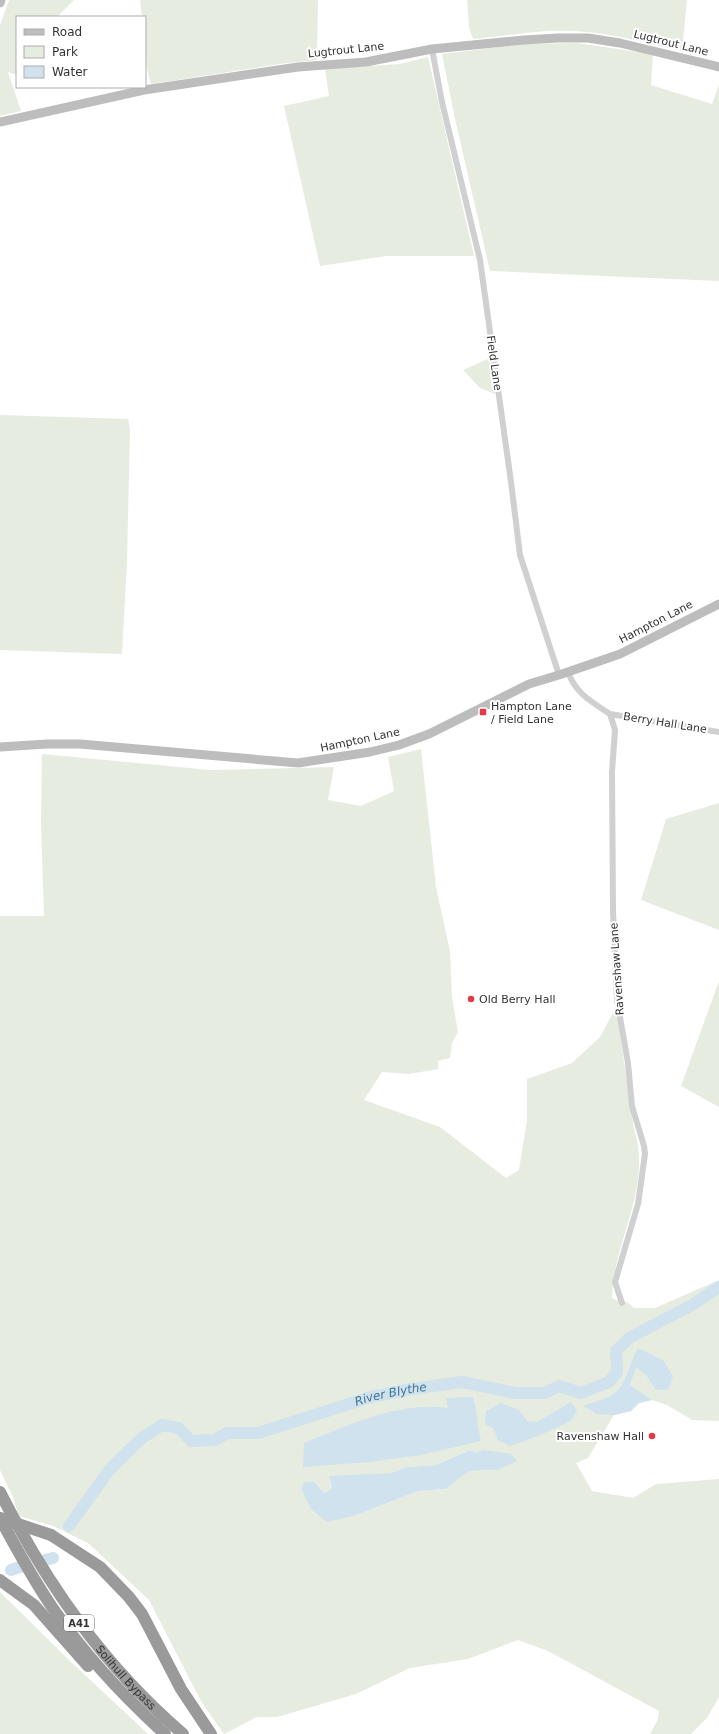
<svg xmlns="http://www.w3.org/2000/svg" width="719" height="1734" viewBox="0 0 719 1734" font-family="'DejaVu Sans',sans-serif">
<rect width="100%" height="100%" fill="#fff"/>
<!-- green -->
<path fill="#e6ecdf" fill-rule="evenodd" d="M9 0H74L57 17H17V75L8 72 21 111 0 116V25Z
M140 0H318L317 60 287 63 151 84C144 63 145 39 145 17H142Z
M467 0H687L682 51C646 43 611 33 574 31 541 29 506 36 473 39L469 27Z
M576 43 653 54 651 85 712 104 719 84V281L490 271 455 119 442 54 525 44Z
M428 57 474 256H386L320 266 284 106 329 96 325 69 400 64Z
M490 358 495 394 480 388 463 370Z
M0 415 128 419 130 429 127 562 122 654 0 650Z
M421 749 436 887 450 951 452 997 458 1032 452 1043 450 1058 438 1061V1069L409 1074 382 1072 364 1100 440 1127 506 1178 519 1170 527 1120V1079L572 1063 600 1037 616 1007 634 1129C653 1186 613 1242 612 1298L620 1302H627L634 1308H655L719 1280V1421L692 1420 667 1405 652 1400 639 1403 631 1411 614 1415 588 1458 576 1463 592 1491 633 1498 656 1484 719 1479V1697L707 1718 691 1734H650L658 1719 659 1711 548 1651 518 1640 468 1659 410 1668 356 1694 277 1717H257L224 1734 202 1703 149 1600 88 1543 53 1526 19 1516 12 1495 0 1470V916H44L41 824 42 754 210 770 334 767 328 800 361 806 394 791 388 757ZM470 1450 477 1453 498 1470 469 1471 446 1489 418 1491 354 1516 304 1482 314 1481 324 1493 332 1488 329 1477 391 1473 407 1467 436 1465Z
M719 803V930L641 900 666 819Z
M719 981V1107L681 1086Z
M0 1592 70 1661 148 1734H0Z"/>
<!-- water -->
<path fill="#cfe2ee" d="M638 1348 664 1361 673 1377 668 1390H656L646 1375 636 1367 630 1385 652 1400 639 1403 631 1411 614 1415 597 1414 583 1406C591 1403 609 1398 615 1393 628 1382 629 1362 638 1348Z
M473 1397C478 1411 477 1426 481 1441L421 1455 369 1462 303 1467 304 1443C350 1425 398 1401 448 1408L446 1398Z
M571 1402 577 1410 571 1421 538 1436 510 1446 498 1440 493 1428 485 1424 486 1411 501 1403 519 1410 527 1421 537 1422Z
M470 1450 477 1453 483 1450 511 1454 517 1461 498 1470 469 1471 446 1489 418 1491 354 1516 327 1522 311 1509 301 1489 304 1482 314 1481 324 1493 332 1488 329 1476 391 1473 407 1467 436 1465Z"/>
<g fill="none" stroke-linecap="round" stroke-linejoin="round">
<!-- river -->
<g stroke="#cfe2ee" stroke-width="12">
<path id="s1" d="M69 1526 110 1469 142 1438 162 1425 179 1428 191 1441 215 1440 227 1433H258L371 1397 411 1389 462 1382 516 1393H545L559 1386 581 1393 609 1382 617 1372 616 1351 629 1338 692 1305 719 1287"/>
<path d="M45 1560 53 1558"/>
<path d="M11 1570 20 1567"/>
</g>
<!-- street -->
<path stroke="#d0d0d0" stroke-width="6" d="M432 49 442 102 480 260 511 482 520 555 559 675
M568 672C576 694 592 702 610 714L615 730 612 772 613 911 617 1000 628 1063 632 1106 644 1146 645 1154 638 1204 615 1282 622 1303
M610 714 719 732"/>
<!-- secondary -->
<path stroke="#bdbdbd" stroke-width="9" d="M0 3 1 0
M0 122 144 90 298 67 366 62 432 49 524 40 558 38H588L620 43 719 67
M0 747 47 744H80L298 763 370 752 399 745 429 734 529 684 559 675 620 654 719 604"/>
<!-- highway -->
<g stroke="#9a9a9a" stroke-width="12">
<path id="s2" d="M0 1492C47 1585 104 1666 183 1734"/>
<path d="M0 1518C16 1548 33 1579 52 1607 84 1654 123 1696 165 1734"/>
<path d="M51 1535 100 1567 129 1597 142 1614 181 1689 211 1734"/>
<path d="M0 1580 34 1605 88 1666"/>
</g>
<!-- highway-bridge -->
<path stroke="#9a9a9a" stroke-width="12" d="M0 1518 51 1535"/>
</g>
<!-- markers -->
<g fill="#e63946" stroke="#fff" stroke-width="1.5">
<rect x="479" y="708" width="8" height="8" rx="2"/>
<circle cx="471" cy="999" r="4"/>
<circle cx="652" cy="1436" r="4"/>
</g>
<g text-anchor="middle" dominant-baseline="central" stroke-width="4" stroke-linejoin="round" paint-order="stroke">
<!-- shield labels -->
<rect fill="#fff" stroke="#707070" stroke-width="1" x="64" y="1615" width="30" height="16" rx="3"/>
<g font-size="10" font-weight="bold" fill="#333">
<text x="79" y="1623">A41</text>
</g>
<!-- street labels -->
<g font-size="11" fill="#333" stroke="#fff">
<text transform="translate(671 43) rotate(14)">Lugtrout Lane</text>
<text transform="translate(346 50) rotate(-6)">Lugtrout Lane</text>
<text transform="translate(494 363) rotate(82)">Field Lane</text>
<text transform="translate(656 622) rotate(-27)">Hampton Lane</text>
<text transform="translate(665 723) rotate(9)">Berry Hall Lane</text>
<text transform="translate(360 740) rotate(-12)">Hampton Lane</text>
<text transform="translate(617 969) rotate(-94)">Ravenshaw Lane</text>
<text stroke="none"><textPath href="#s2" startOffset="225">Solihull Bypass</textPath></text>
</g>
<!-- poi labels -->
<g font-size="11" fill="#333" stroke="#fff" text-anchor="start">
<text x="491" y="706">Hampton Lane<tspan x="491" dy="13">/ Field Lane</tspan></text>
<text x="479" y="999">Old Berry Hall</text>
<text x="644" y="1436" text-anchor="end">Ravenshaw Hall</text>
</g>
<!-- water labels -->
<g font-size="12" font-style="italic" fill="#3f7597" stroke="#fff">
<text stroke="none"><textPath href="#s1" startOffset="381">River Blythe</textPath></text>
</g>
</g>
<!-- legend -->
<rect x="16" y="16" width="130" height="72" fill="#ffffff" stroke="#adadad"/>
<rect x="24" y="29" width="20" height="6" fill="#bdbdbd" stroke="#adadad"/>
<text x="52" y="36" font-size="12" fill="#333333">Road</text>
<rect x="24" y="46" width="20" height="12" fill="#e6ecdf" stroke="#adadad"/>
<text x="52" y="56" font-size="12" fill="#333333">Park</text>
<rect x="24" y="66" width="20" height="12" fill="#cfe2ee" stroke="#adadad"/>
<text x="52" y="76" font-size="12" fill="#333333">Water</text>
</svg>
